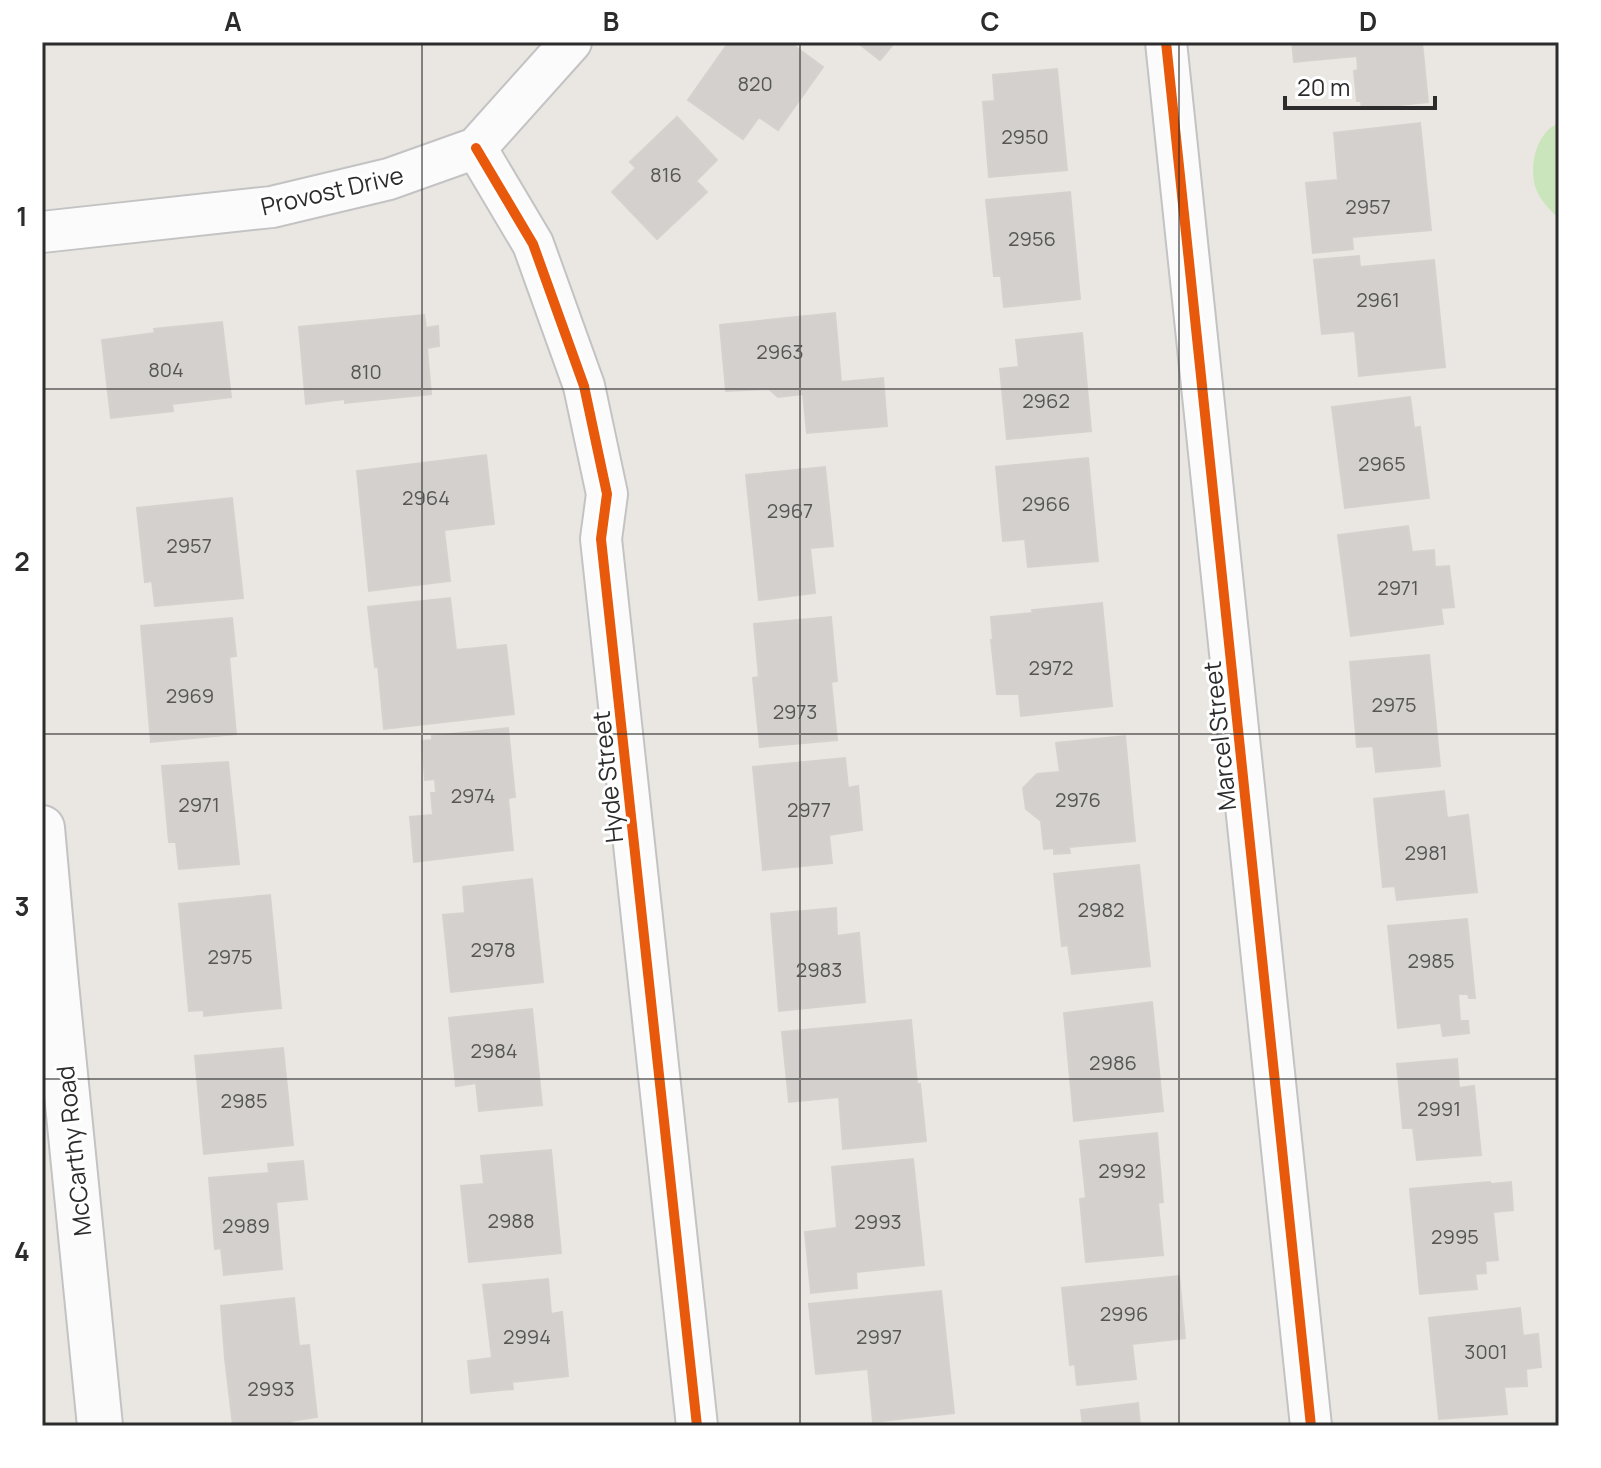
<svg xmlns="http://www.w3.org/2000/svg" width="1601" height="1468" viewBox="0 0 1601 1468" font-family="Manrope,sans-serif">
<rect width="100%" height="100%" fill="#eae7e2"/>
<!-- green -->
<path fill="#cae5bb" d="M1559 123V219C1551 211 1540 200 1536 189 1528 167 1536 132 1559 123Z"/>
<!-- building -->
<path fill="#d3d0cd" stroke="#d5d2ce" stroke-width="2" d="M729 42H789L823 67 778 130 759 117 743 139 688 100Z
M857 42H895L880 60Z
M1292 42H1422L1428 102 1362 109 1361 101H1357L1354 71 1358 70 1357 56 1294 62Z
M1057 69 1067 170 989 177 983 102 995 101 993 75Z
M677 117 717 160 696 181 707 192 657 239 612 192 636 168 630 162Z
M1420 123 1431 230 1352 237 1353 249 1313 253 1306 183 1338 180 1334 133Z
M1070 192 1080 299 1004 307 1001 276H994L986 200Z
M1359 256 1360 267 1434 260 1445 367 1359 376 1355 331 1322 334 1314 260Z
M835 313 841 382 883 378 887 426 807 433 803 394 778 397 769 389 726 391 720 325Z
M424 315 426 328 438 326 439 346 427 348 431 394 345 403V399L306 404 299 327Z
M222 322 231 397 172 404 173 411 111 418 102 340 155 333 154 329Z
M1082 333 1091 431 1007 439 1000 369 1019 367 1016 340Z
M1410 397 1414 428 1420 427 1429 498 1345 508 1332 407Z
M486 455 494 524 444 530 450 581 369 591 357 471Z
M1088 458 1098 561 1028 567 1025 539 1003 541 996 467Z
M825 467 833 546 810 548 815 593 759 600 746 475Z
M232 498 243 598 155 606 152 581 145 582 137 508Z
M1408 526 1412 552 1434 550 1435 567 1449 566 1454 607 1441 608 1443 624 1351 636 1338 535Z
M450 598 456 650 506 645 514 714 384 729 378 666 375 667 368 607Z
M1102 603 1112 706 1021 716 1019 694H997L991 640H993L991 617 1033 613 1032 610Z
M831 617 837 681 831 682 837 740 760 747 753 678 759 677 754 624Z
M232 618 236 656 229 657 236 734 151 742 141 626Z
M1429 655 1440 766 1376 772 1373 746 1357 747 1350 662Z
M508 728 515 797 508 798 513 850 414 862 410 817 433 815 431 793H436L435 779 425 780 422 741 432 740V736Z
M1125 736 1135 841 1069 847 1070 853 1054 854V848L1044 849 1041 821 1026 809 1023 788 1037 774 1060 772 1056 743Z
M845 758 848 788 858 786 862 830 829 835 832 863 763 870 753 767Z
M228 762 239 864 179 869 176 842H169L162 766Z
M1444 791 1447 818 1468 815 1477 892 1397 900 1395 886 1383 887 1374 799Z
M1139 865 1150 966 1072 974 1068 945 1062 946 1054 874Z
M532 879 543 982 451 992 443 915 465 913 463 887Z
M270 895 281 1008 204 1016V1010L189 1011 179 904Z
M836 908 837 936 859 933 865 1002 779 1011 771 914Z
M1467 919 1475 998H1469L1468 994H1458L1460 1021H1468L1469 1033 1443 1036 1441 1023 1398 1028 1388 926Z
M1152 1002 1163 1111 1074 1121 1064 1013Z
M532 1009 542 1105 479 1111 476 1083 456 1086 449 1018Z
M911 1020 917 1084H920L926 1141 843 1149 839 1097 789 1102 782 1032Z
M283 1048 293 1145 204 1154 195 1056Z
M1457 1059 1459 1088 1474 1086 1481 1155 1417 1160 1413 1128H1403L1397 1064Z
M1157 1133 1163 1202 1158 1203 1163 1255 1086 1262 1080 1199 1086 1198 1080 1141Z
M551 1150 561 1253 469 1262 461 1186 484 1184 481 1156Z
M913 1159 924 1265 856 1272 857 1288 811 1293 805 1232 837 1228 832 1167Z
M303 1161 307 1199 276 1202 282 1269 224 1275 221 1248 215 1249 209 1178 269 1173 268 1164Z
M1490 1182 1491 1184 1511 1182 1513 1210 1493 1212 1498 1260 1485 1261 1486 1273 1475 1274 1477 1289 1420 1294 1410 1189Z
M1179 1276 1185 1338 1132 1344 1136 1379 1077 1385 1075 1364 1070 1365 1062 1288Z
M548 1279 551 1314 562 1312 568 1376 512 1382 513 1389 471 1393 468 1361 492 1358 483 1285Z
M941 1291 954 1413 873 1422 868 1369 816 1374 809 1304Z
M294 1298 299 1346 309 1345 317 1417 291 1421 292 1424 273 1426H233L225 1358 221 1306Z
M1520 1308 1523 1336 1538 1334 1541 1367 1526 1369 1527 1386 1504 1387 1507 1414 1439 1419 1429 1318Z
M1138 1403 1140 1426H1083L1081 1410Z"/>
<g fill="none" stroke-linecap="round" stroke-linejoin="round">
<!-- minor casing -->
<g stroke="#c3c3c3" stroke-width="44">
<path id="minor" d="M1166 42 1311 1426
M476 148 533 244 584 386 607 494 601 539 697 1426
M42 232 272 207 389 179 476 148 571 42"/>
</g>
<!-- tertiary casing -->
<g stroke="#c3c3c3" stroke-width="48">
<path id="tertiary" d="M42 828 56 984 100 1426"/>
</g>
<!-- path -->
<path stroke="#c8c8c7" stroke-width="5" stroke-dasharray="6 4" stroke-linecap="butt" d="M297 42 298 44"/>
<!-- minor -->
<use href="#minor" stroke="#fcfbfb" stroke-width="40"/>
<!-- tertiary -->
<use href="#tertiary" stroke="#fcfbfb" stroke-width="44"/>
<!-- cycleway casing -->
<g stroke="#fff" stroke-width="15">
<path id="cycleway" d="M1166 42 1311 1426
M476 148 533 244 584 386 607 494 601 539 697 1426"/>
</g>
<!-- cycleway -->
<use href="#cycleway" stroke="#e8590c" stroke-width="10"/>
</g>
<!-- grid -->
<path fill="none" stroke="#2c2c2c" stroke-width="2" stroke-opacity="0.55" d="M422 42V1426M800 42V1426M1179 42V1426M42 389H1559M42 734H1559M42 1079H1559"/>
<g text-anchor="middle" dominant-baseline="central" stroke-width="6" stroke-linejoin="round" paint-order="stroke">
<!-- number labels -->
<g font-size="20" fill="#565655">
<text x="755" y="83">820</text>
<text x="1025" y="136">2950</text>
<text x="666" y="174">816</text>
<text x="1368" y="206">2957</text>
<text x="1032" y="238">2956</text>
<text x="1378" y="299">2961</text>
<text x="780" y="351">2963</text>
<text x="166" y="369">804</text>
<text x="366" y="371">810</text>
<text x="1046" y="400">2962</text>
<text x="1382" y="463">2965</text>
<text x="426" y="497">2964</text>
<text x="1046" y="503">2966</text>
<text x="790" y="510">2967</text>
<text x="189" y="545">2957</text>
<text x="1398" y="587">2971</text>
<text x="1051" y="667">2972</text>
<text x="190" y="695">2969</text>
<text x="1394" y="704">2975</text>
<text x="795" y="711">2973</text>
<text x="473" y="795">2974</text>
<text x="1078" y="799">2976</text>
<text x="199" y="804">2971</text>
<text x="809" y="809">2977</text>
<text x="1426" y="852">2981</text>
<text x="1101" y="909">2982</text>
<text x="493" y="949">2978</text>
<text x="230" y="956">2975</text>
<text x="1431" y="960">2985</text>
<text x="819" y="969">2983</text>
<text x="494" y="1050">2984</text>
<text x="1113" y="1062">2986</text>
<text x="244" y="1100">2985</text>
<text x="1439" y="1108">2991</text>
<text x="1122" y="1170">2992</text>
<text x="511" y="1220">2988</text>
<text x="878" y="1221">2993</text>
<text x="246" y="1225">2989</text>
<text x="1455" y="1236">2995</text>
<text x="1124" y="1313">2996</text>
<text x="527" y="1336">2994</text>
<text x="879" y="1336">2997</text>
<text x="1486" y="1351">3001</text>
<text x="271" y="1388">2993</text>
</g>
<!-- street labels -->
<g font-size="24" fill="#2c2c2c" stroke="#fff">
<text transform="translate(332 190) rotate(-13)">Provost Drive</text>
<text transform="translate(1219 736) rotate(-96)">Marcel Street</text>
<text transform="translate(607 777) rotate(-96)">Hyde Street</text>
<text transform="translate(73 1151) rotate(-96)">McCarthy Road</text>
</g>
</g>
<!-- border -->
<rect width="1601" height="1468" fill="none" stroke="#ffffff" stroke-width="88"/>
<!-- scale -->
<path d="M1285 96v12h150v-12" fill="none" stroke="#2c2c2c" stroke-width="4"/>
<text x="1297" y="96" font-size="24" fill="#2c2c2c" stroke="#ffffff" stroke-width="6" paint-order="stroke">20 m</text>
<rect x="44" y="44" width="1513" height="1380" fill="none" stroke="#2c2c2c" stroke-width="3"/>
<g font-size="26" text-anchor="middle" font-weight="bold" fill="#2c2c2c">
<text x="233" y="31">A</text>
<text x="611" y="31">B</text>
<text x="990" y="31">C</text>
<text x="1368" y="31">D</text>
<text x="22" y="226">1</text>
<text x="22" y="571">2</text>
<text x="22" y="916">3</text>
<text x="22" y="1261">4</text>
</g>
</svg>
